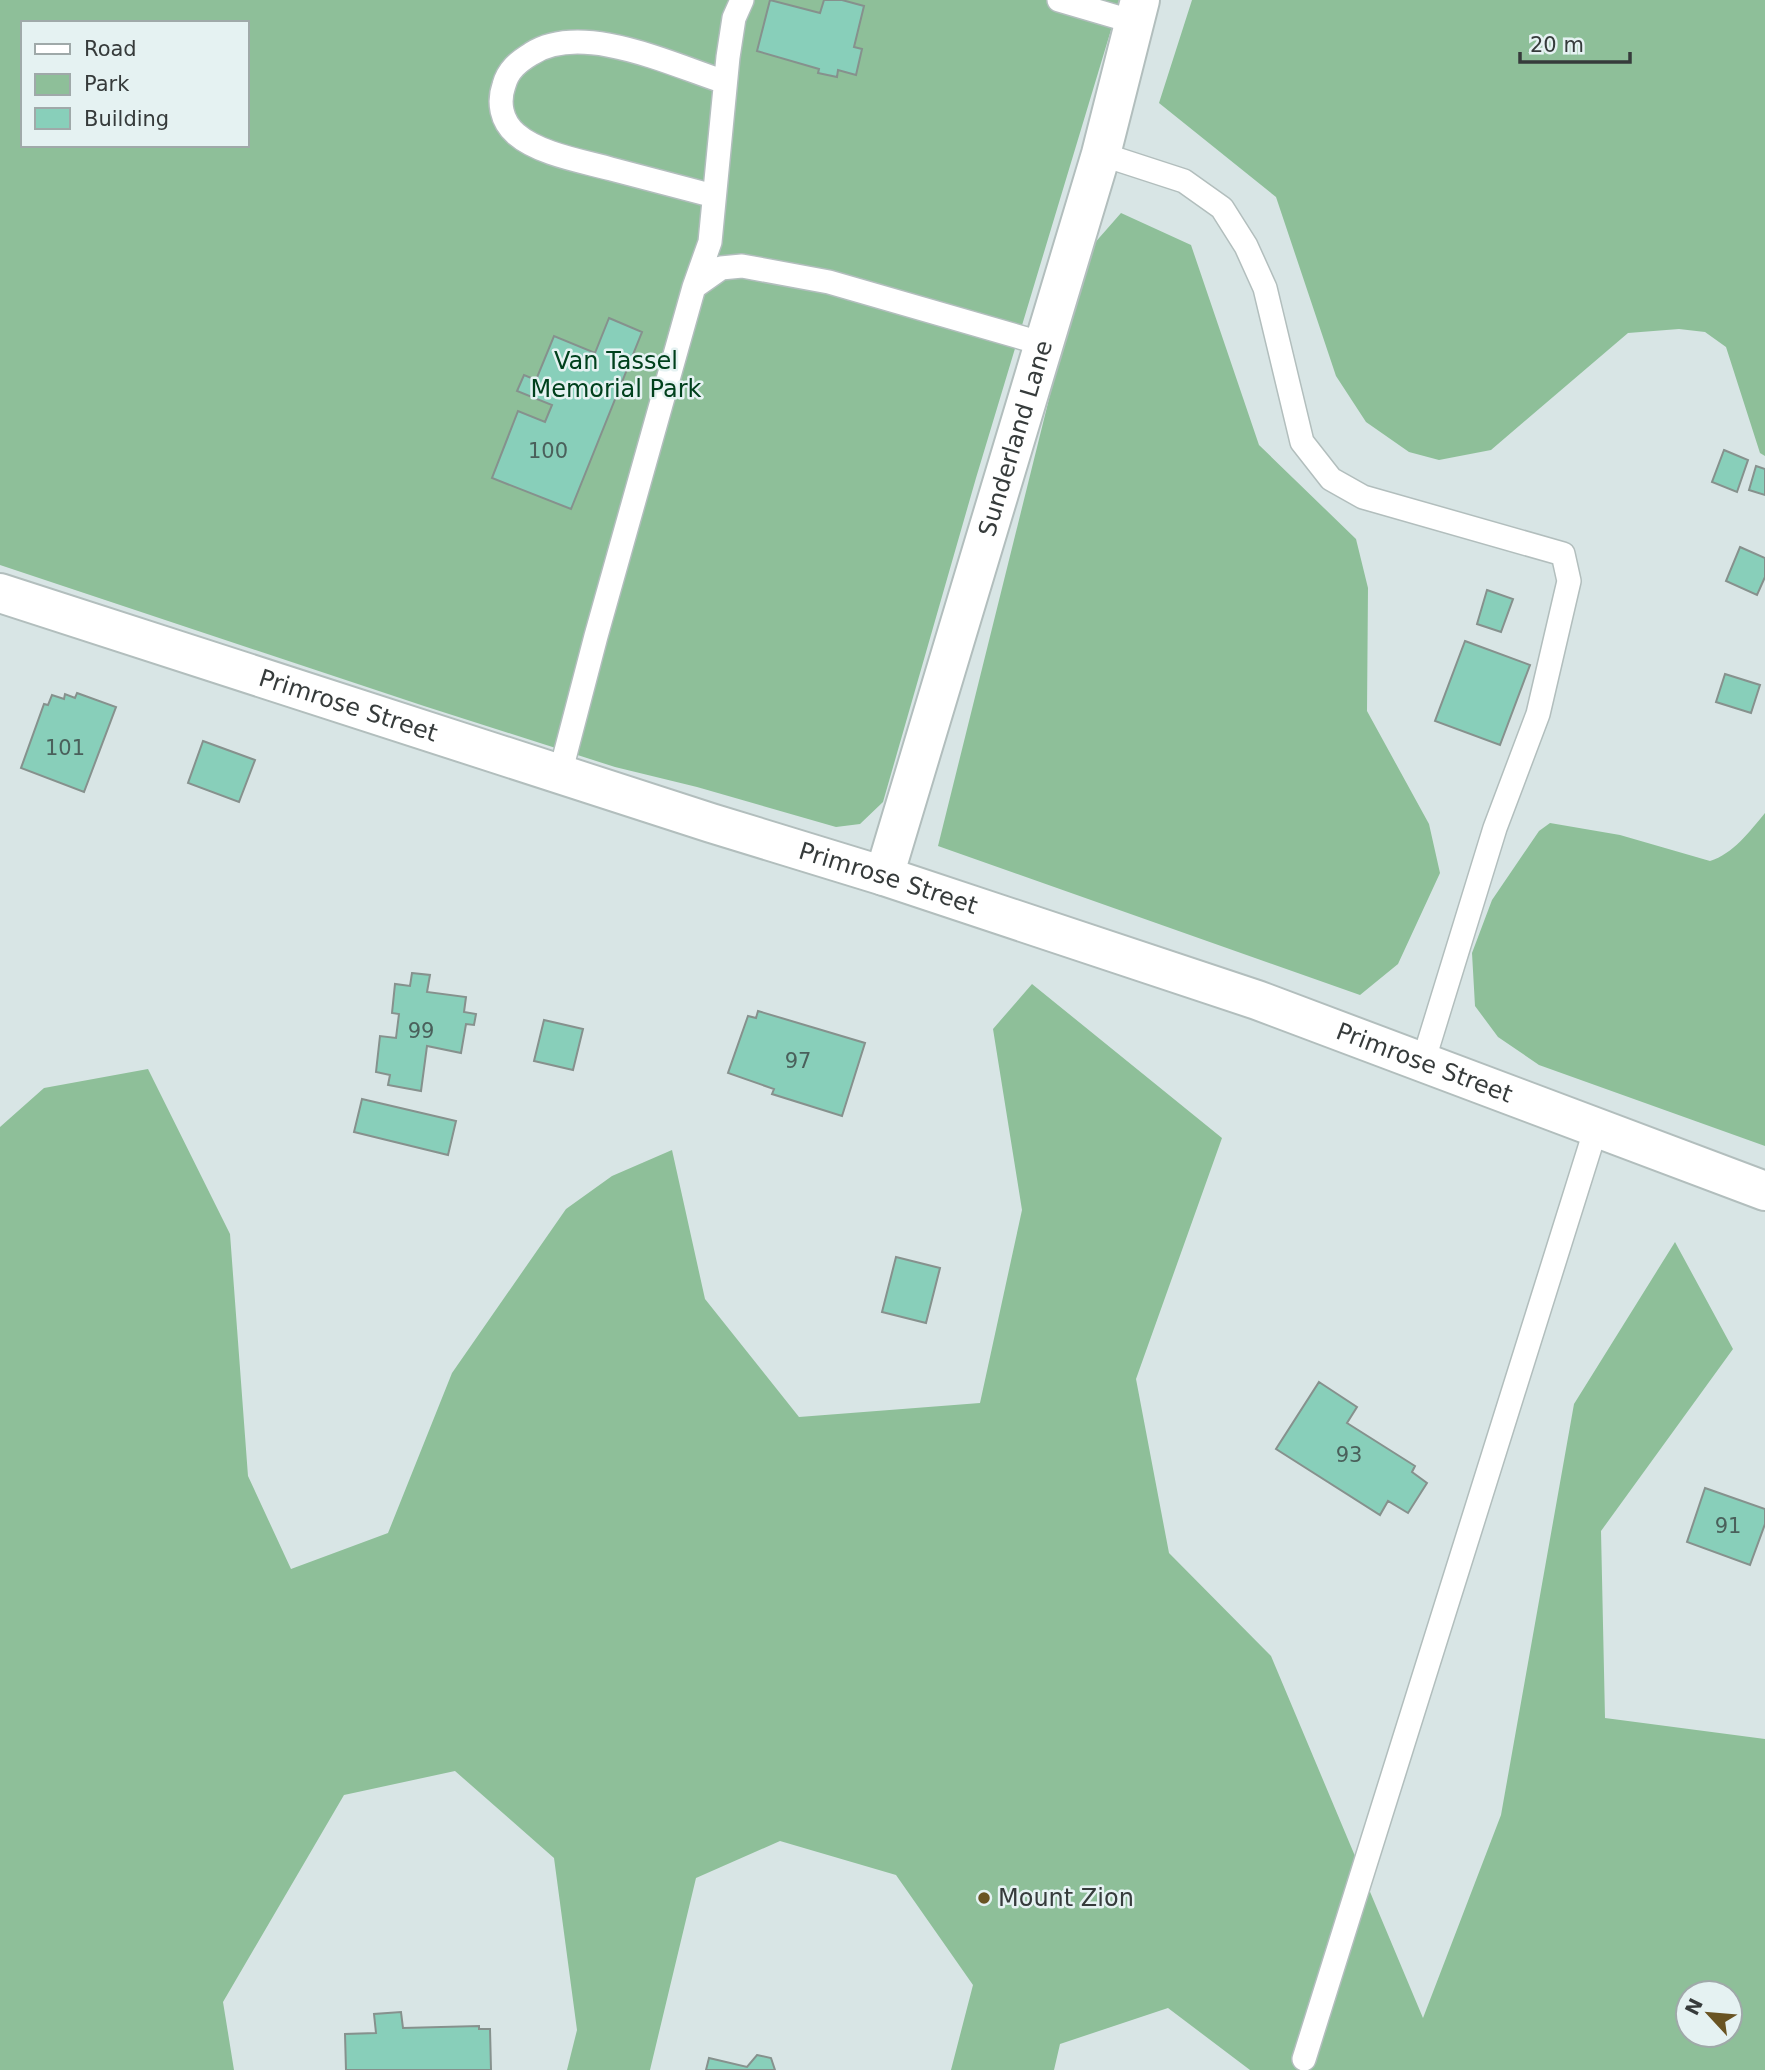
<svg xmlns="http://www.w3.org/2000/svg" width="1765" height="2070" viewBox="0 0 1765 2070" font-family="'DejaVu Sans',sans-serif">
<rect width="100%" height="100%" fill="#d8e5e5"/>
<!-- green -->
<path fill="#8ebf99" fill-rule="evenodd" d="M0 0H1120L976 478 883 802 860 824 836 827 697 787 615 767 424 706 0 565ZM23 23H247V145H23Z
M1192 0H1765V456L1760 453 1726 347 1705 332 1679 329 1628 333 1491 450 1439 460 1409 452 1366 422 1336 376 1276 197 1159 103Z
M1121 213 1191 245 1259 445 1356 539 1368 588 1367 711 1429 824 1440 873 1398 964 1360 995 938 846 1085 254Z
M1765 813V1146L1539 1065 1498 1037 1475 1006 1472 953 1492 900 1539 831 1550 823 1620 835 1710 861C1733 854 1750 831 1765 813Z
M1032 984 1222 1138 1136 1379 1169 1553 1271 1656 1423 2018 1501 1815 1574 1404 1675 1242 1733 1349 1601 1531 1605 1718 1765 1739V2070H1250L1168 2008 1060 2044 1054 2070H951L973 1985 896 1875 780 1841 696 1878 650 2070H567L577 2030 554 1858 455 1771 344 1795 223 2002 234 2070H0V1127L44 1088 148 1069 230 1234 248 1476 291 1569 388 1533 452 1373 566 1209 612 1176 672 1150 705 1299 799 1417 980 1403 1022 1210 993 1029ZM1688 1993H1730V2035H1688Z"/>
<!-- building -->
<path fill="#88cfba" stroke="#86918d" stroke-width="2" d="M770 0 820 13 824 0H842L864 6 854 47 862 49 856 75 838 70 837 77 818 73 819 69 757 51Z
M609 318 642 332 571 509 492 478 518 411 545 422 552 405 517 391 524 375 536 380 554 336 595 353Z
M1724 450 1748 460 1737 492 1712 482Z
M1756 466 1765 469V495L1749 490Z
M1740 547 1765 558V577L1757 595 1726 581Z
M1487 590 1513 599 1501 632 1477 624Z
M1465 641 1530 665 1500 745 1435 721Z
M1725 674 1760 685 1751 713 1716 702Z
M77 693 116 707 84 792 21 768 44 704 48 705 52 695 64 699 65 694 75 698Z
M203 741 255 760 239 802 188 783Z
M412 973 430 975 427 992 466 997 464 1012 476 1014 474 1025 466 1024 461 1053 427 1046 421 1091 388 1085 390 1075 376 1072 380 1036 396 1038 399 1014 392 1013 395 984 410 986Z
M758 1011 865 1043 842 1116 772 1094 774 1089 728 1073 748 1016 756 1018Z
M544 1020 583 1029 573 1070 534 1061Z
M362 1099 456 1121 448 1155 354 1132Z
M896 1257 940 1268 926 1323 882 1312Z
M1319 1382 1357 1407 1347 1423 1415 1466 1412 1472 1427 1483 1408 1513 1388 1501 1380 1515 1276 1449Z
M1705 1488 1765 1509V1524L1750 1565 1687 1542Z
M401 2012 403 2028 479 2026V2029H490L491 2070H346L345 2034 376 2033 374 2014Z
M757 2055 771 2058 775 2070H706L709 2058 747 2067Z"/>
<g fill="none" stroke-linecap="round" stroke-linejoin="round">
<!-- service casing -->
<g stroke="#b2bebd" stroke-width="26">
<path id="service" d="M1059 0 1134 22
M1101 154 1184 181 1222 208 1246 246 1265 288 1302 442 1331 479 1363 497 1563 554 1569 581 1538 714 1495 828 1423 1062
M714 196C680 187 645 178 611 169 582 161 539 154 516 134 501 121 498 102 504 85 508 70 518 62 531 54 582 21 672 65 725 82
M694 287 710 242 728 57 734 18 742 0
M560 774 596 636 694 287 721 268 742 266 829 282 1044 344
M1304 2059 1596 1128"/>
</g>
<!-- minor casing -->
<g stroke="#b2bebd" stroke-width="42">
<g id="minor">
<path id="s1" d="M884 876 1101 154 1140 0"/>
</g>
</g>
<!-- secondary casing -->
<g stroke="#b2bebd" stroke-width="42">
<g id="secondary">
<path id="s2" d="M0 593 711 823 884 876 1257 1000 1765 1191"/>
</g>
</g>
<!-- service -->
<use href="#service" stroke="#fff" stroke-width="23"/>
<!-- minor -->
<use href="#minor" stroke="#fff" stroke-width="38"/>
<!-- secondary -->
<use href="#secondary" stroke="#fff" stroke-width="38"/>
</g>
<!-- markers -->
<circle fill="#695423" stroke="#e5f2f2" stroke-width="2.5" cx="984" cy="1898" r="7"/>
<g text-anchor="middle" dominant-baseline="central" stroke-width="5" stroke-linejoin="round" paint-order="stroke">
<!-- number labels -->
<g font-size="21" fill="#4a605b">
<text x="548" y="451">100</text>
<text x="65" y="748">101</text>
<text x="421" y="1031">99</text>
<text x="798" y="1061">97</text>
<text x="1349" y="1455">93</text>
<text x="1728" y="1526">91</text>
</g>
<!-- park labels -->
<g font-size="24" fill="#00401c" stroke="#e5f2f2">
<text x="616" y="361">Van Tassel<tspan x="616" dy="28">Memorial Park</tspan></text>
</g>
<!-- street labels -->
<g font-size="24" fill="#363b3b" stroke="#e5f2f2">
<text stroke="none"><textPath href="#s1" startOffset="457">Sunderland Lane</textPath></text>
<text stroke="none"><textPath href="#s2" startOffset="366">Primrose Street</textPath></text>
<text stroke="none"><textPath href="#s2" startOffset="933">Primrose Street</textPath></text>
<text stroke="none"><textPath href="#s2" startOffset="1500">Primrose Street</textPath></text>
</g>
<!-- poi labels -->
<g font-size="24" fill="#363b3b" stroke="#e5f2f2" text-anchor="start">
<text x="998" y="1898">Mount Zion</text>
</g>
</g>
<!-- legend -->
<rect x="21" y="21" width="228" height="126" fill="#e5f2f2" stroke="#9fa9a9" stroke-width="2"/>
<rect x="35" y="44" width="35" height="10" fill="#ffffff" stroke="#9fa9a9" stroke-width="2"/>
<text x="84" y="56" font-size="21" fill="#363b3b">Road</text>
<rect x="35" y="74" width="35" height="21" fill="#8ebf99" stroke="#9fa9a9" stroke-width="2"/>
<text x="84" y="91" font-size="21" fill="#363b3b">Park</text>
<rect x="35" y="108" width="35" height="21" fill="#88cfba" stroke="#9fa9a9" stroke-width="2"/>
<text x="84" y="126" font-size="21" fill="#363b3b">Building</text>
<!-- north arrow -->
<g transform="translate(1709 2014) rotate(296)"><circle r="33" fill="#e5f2f2" stroke="#9fa9a9" stroke-width="2"/>
<path d="M0-5L12 26L0 18L-12 26Z" fill="#695423"/>
<text y="-10" font-size="19" font-weight="bold" text-anchor="middle" fill="#363b3b">N</text>
</g>
<!-- scale -->
<path d="M1520 52v10h110v-10" fill="none" stroke="#363b3b" stroke-width="3.5"/>
<text x="1530" y="52" font-size="21" fill="#363b3b" stroke="#e5f2f2" stroke-width="5" paint-order="stroke">20 m</text>
</svg>
